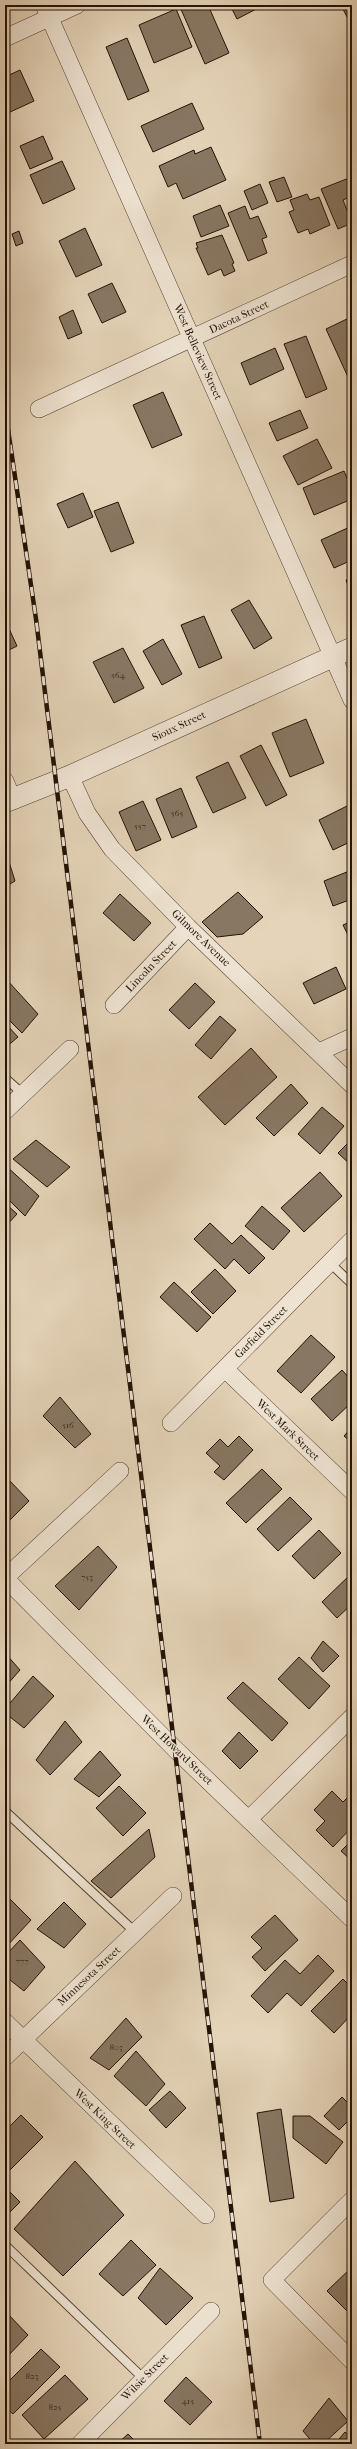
<svg xmlns="http://www.w3.org/2000/svg" width="357" height="2449" viewBox="0 0 357 2449" font-family="'IM FELL French Canon',serif">
<rect width="100%" height="100%" fill="#e5d4b9"/>
<filter id="stains"><feTurbulence type="fractalNoise" baseFrequency=".005" numOctaves="4"/><feColorMatrix values="0 0 0 0 .2 0 0 0 0 .09 0 0 0 0 .02 0 0 0 .5 -.17"/></filter>
<radialGradient id="worn" r=".72"><stop offset=".6" stop-color="#630" stop-opacity="0"/><stop offset="1" stop-color="#630" stop-opacity=".3"/></radialGradient>
<!-- building -->
<path fill="#887763" stroke="#231206" d="M185 5H208L229 53 205 64 180 7Z
M230 5H264L237 19Z
M341 5H352V15L347 17Z
M176 9 192 47 154 63 139 25Z
M127 38 149 91 128 100 106 47Z
M20 70 34 101 8 113 5 107V77Z
M192 103 204 129 153 152 141 126Z
M43 136 53 159 30 169 20 146Z
M211 147 226 180 183 199 176 183 168 187 159 166 194 150 195 154Z
M62 161 75 189 43 204 30 175Z
M284 177 292 197 277 202 269 182Z
M349 178 352 185V196L343 200 352 223 338 229 321 189Z
M260 184 268 203 252 210 244 191Z
M307 194 310 200 319 197 330 225 310 234 308 229 298 233 289 212 294 210 290 200Z
M220 205 229 226 201 237 193 216Z
M245 206 250 219 258 216 267 237 262 239 267 253 248 261 228 213Z
M85 228 102 265 76 277 59 241Z
M19 231 23 243 16 246 12 234Z
M222 235 234 263 232 264 235 271 224 276 221 269 208 275 196 248H198L196 243Z
M112 283 126 312 102 323 88 294Z
M73 310 82 333 68 339 59 317Z
M349 318 352 324V375L348 377 326 329Z
M306 336 327 389 306 398 284 344Z
M275 348 284 369 250 385 241 363Z
M163 392 182 435 152 448 133 405Z
M300 410 308 428 277 441 269 423Z
M317 439 332 468 298 485 283 456Z
M344 471 352 490V499L314 515 303 488Z
M83 493 93 517 68 528 57 504Z
M118 502 134 543 111 552 94 511Z
M352 526V560L334 568 321 540Z
M352 578V596L346 580Z
M249 600 272 638 254 649 231 610Z
M204 616 222 658 199 668 181 625Z
M5 620 17 646 5 652Z
M163 639 182 674 162 685 143 651Z
M123 648 144 688 114 703 93 662Z
M306 719 324 763 290 777 272 733Z
M261 745 287 795 266 806 240 756Z
M228 762 246 798 213 813 196 777Z
M181 788 197 827 172 838 156 799Z
M143 801 161 840 136 851 119 812Z
M349 805 352 811V841L333 850 319 820Z
M5 849 15 881 5 887Z
M352 870V899L333 906 324 881Z
M238 892 263 917 243 934 217 937 202 922Z
M120 894 151 923 134 941 103 913Z
M352 921V943L343 925Z
M336 967 346 989 314 1004 303 983Z
M7 980 38 1014 22 1033 5 1016V982Z
M195 983 215 1002 189 1029 169 1010Z
M220 1016 236 1030 211 1059 195 1045Z
M5 1023 18 1037 5 1048Z
M251 1048 277 1077 225 1125 198 1097Z
M291 1084 308 1103 274 1136 256 1118Z
M322 1107 344 1126 320 1154 298 1134Z
M352 1139V1166L338 1153Z
M36 1140 70 1167 47 1187 13 1159Z
M5 1165 39 1196 25 1216 5 1196Z
M320 1172 342 1196 304 1232 281 1208Z
M5 1203 17 1214 5 1227Z
M262 1206 290 1231 273 1250 245 1226Z
M210 1223 232 1244 241 1235 265 1258 249 1274 234 1259 225 1269 194 1239Z
M215 1269 236 1291 213 1314 191 1292Z
M174 1282 211 1317 197 1332 160 1297Z
M311 1335 335 1357 301 1393 277 1371Z
M342 1370 352 1381V1402L332 1421 311 1399Z
M60 1397 91 1434 75 1448 43 1416Z
M352 1427V1443L344 1436Z
M239 1436 253 1450 224 1480 214 1472 220 1466 206 1453 220 1439 228 1447Z
M262 1469 282 1489 246 1523 226 1503Z
M9 1480 29 1501 5 1525V1484Z
M290 1497 312 1519 278 1551 257 1529Z
M319 1530 341 1553 314 1579 292 1556Z
M98 1546 117 1567 79 1610 55 1586Z
M352 1573V1604L337 1618 322 1602Z
M323 1641 339 1656 323 1672 311 1658Z
M5 1653 20 1670 5 1687Z
M299 1657 330 1686 309 1709 278 1679Z
M33 1676 54 1696 24 1728 5 1713V1709Z
M243 1682 288 1723 272 1741 227 1698Z
M65 1721 82 1742 50 1775 36 1760Z
M239 1732 258 1751 240 1769 222 1751Z
M100 1751 121 1775 99 1797 74 1779Z
M119 1786 146 1813 123 1836 96 1808Z
M332 1791 343 1802 352 1793V1827L333 1847 316 1830 325 1821 314 1810Z
M149 1829 155 1857 111 1898 91 1881Z
M352 1840V1861L341 1851Z
M5 1894 31 1920 5 1948Z
M64 1902 86 1924 64 1948 37 1929Z
M275 1915 298 1940 265 1971 252 1957 262 1948 251 1937Z
M20 1940 45 1967 24 1991 5 1976V1956Z
M318 1955 334 1971 301 2006 287 1993 268 2013 251 1996 285 1960 300 1974Z
M343 1979 352 1988V2014L334 2033 311 2011Z
M126 2018 142 2037 109 2070 90 2058Z
M352 2044V2053L348 2049Z
M136 2051 165 2084 146 2106 114 2076Z
M170 2091 186 2108 166 2128 149 2110Z
M342 2097 352 2107V2117L339 2130 324 2116Z
M281 2109 294 2198 270 2202 257 2113Z
M21 2115 43 2137 5 2175V2131Z
M293 2116H310L343 2142 326 2164 293 2138Z
M75 2161 124 2215 63 2276 14 2229Z
M5 2187 20 2202 5 2217Z
M131 2240 156 2265 123 2296 99 2274Z
M352 2267V2316L327 2291Z
M160 2268 193 2298 166 2325 138 2298Z
M6 2312 28 2335 5 2359V2313Z
M41 2349 60 2367 13 2414 5 2407V2385Z
M65 2375 88 2399 44 2439 22 2415Z
M186 2377 212 2402 190 2425 164 2401Z
M329 2398 348 2421 323 2444H314L303 2431Z
M345 2432 352 2438V2444H335Z
M128 2434 138 2444H117Z"/>
<g fill="none" stroke-linecap="round" stroke-linejoin="round">
<!-- service casing -->
<g stroke="#544233" stroke-width="10">
<path id="service" d="M5 1078 23 1094
M330 1263 352 1284
M5 1811 135 1932
M5 2245 144 2379"/>
</g>
<!-- minor casing -->
<g stroke="#544233" stroke-width="18">
<path id="minor" d="M44 5 352 700
M5 38 77 5
M39 409 352 264
M70 776 87 813 112 849 188 927 352 1085
M5 781 12 798
M114 1005 188 927
M319 1052 352 1037
M5 1111 70 1049
M225 1369 352 1491
M171 1423 352 1240
M5 1578 174 1748 352 1919
M5 1578 120 1471
M249 1819 352 1717
M5 2022 206 2215
M5 2057 173 1896
M352 2200 272 2280 352 2361
M80 2444 211 2311"/>
</g>
<!-- tertiary casing -->
<g stroke="#544233" stroke-width="22">
<path id="tertiary" d="M5 802 70 776 352 648"/>
</g>
<!-- service -->
<use href="#service" stroke="#eee3d2" stroke-width="8"/>
<!-- minor -->
<use href="#minor" stroke="#eee3d2" stroke-width="17"/>
<!-- tertiary -->
<use href="#tertiary" stroke="#eee3d2" stroke-width="21"/>
<!-- rail casing -->
<g stroke="#231206" stroke-width="4.5">
<path id="rail" d="M5 409 36 619 260 2444"/>
</g>
<!-- rail -->
<use href="#rail" stroke="#eee3d2" stroke-width="3" stroke-dasharray="9" stroke-linecap="butt"/>
</g>
<g text-anchor="middle" dominant-baseline="central" stroke-width="3" stroke-linejoin="round" paint-order="stroke">
<!-- number labels -->
<g font-size="9" fill="#3c2b1d">
<text x="118" y="675">564</text>
<text x="177" y="813">565</text>
<text x="140" y="826">557</text>
<text x="68" y="1425">516</text>
<text x="87" y="1577">753</text>
<text x="22" y="1961">777</text>
<text x="116" y="2047">803</text>
<text x="32" y="2376">823</text>
<text x="188" y="2401">415</text>
<text x="55" y="2407">825</text>
</g>
<!-- street labels -->
<g font-size="11" fill="#231206" stroke="#eee3d2">
<text transform="translate(239 317) rotate(-25)">Dacota Street</text>
<text transform="translate(198 352) rotate(66)">West Belleview Street</text>
<text transform="translate(179 726) rotate(-25)">Sioux Street</text>
<text transform="translate(201 938) rotate(44)">Gilmore Avenue</text>
<text transform="translate(151 966) rotate(-46)">Lincoln Street</text>
<text transform="translate(261 1332) rotate(-45)">Garfield Street</text>
<text transform="translate(288 1430) rotate(44)">West Mark Street</text>
<text transform="translate(177 1750) rotate(44)">West Howard Street</text>
<text transform="translate(89 1976) rotate(-43)">Minnesota Street</text>
<text transform="translate(105 2119) rotate(44)">West King Street</text>
<text transform="translate(145 2377) rotate(-45)">Wilsie Street</text>
</g>
</g>
<!-- margin -->
<rect width="357" height="2449" fill="none" stroke="#e5d4b9" stroke-width="20"/>
<rect x="6" y="6" width="345" height="2437" fill="none" stroke="#231206" stroke-width="2"/>
<rect x="10" y="10" width="337" height="2429" fill="none" stroke="#231206"/>
<rect width="100%" height="100%" filter="url(#stains)"/>
<rect width="100%" height="100%" fill="url(#worn)"/>
</svg>
